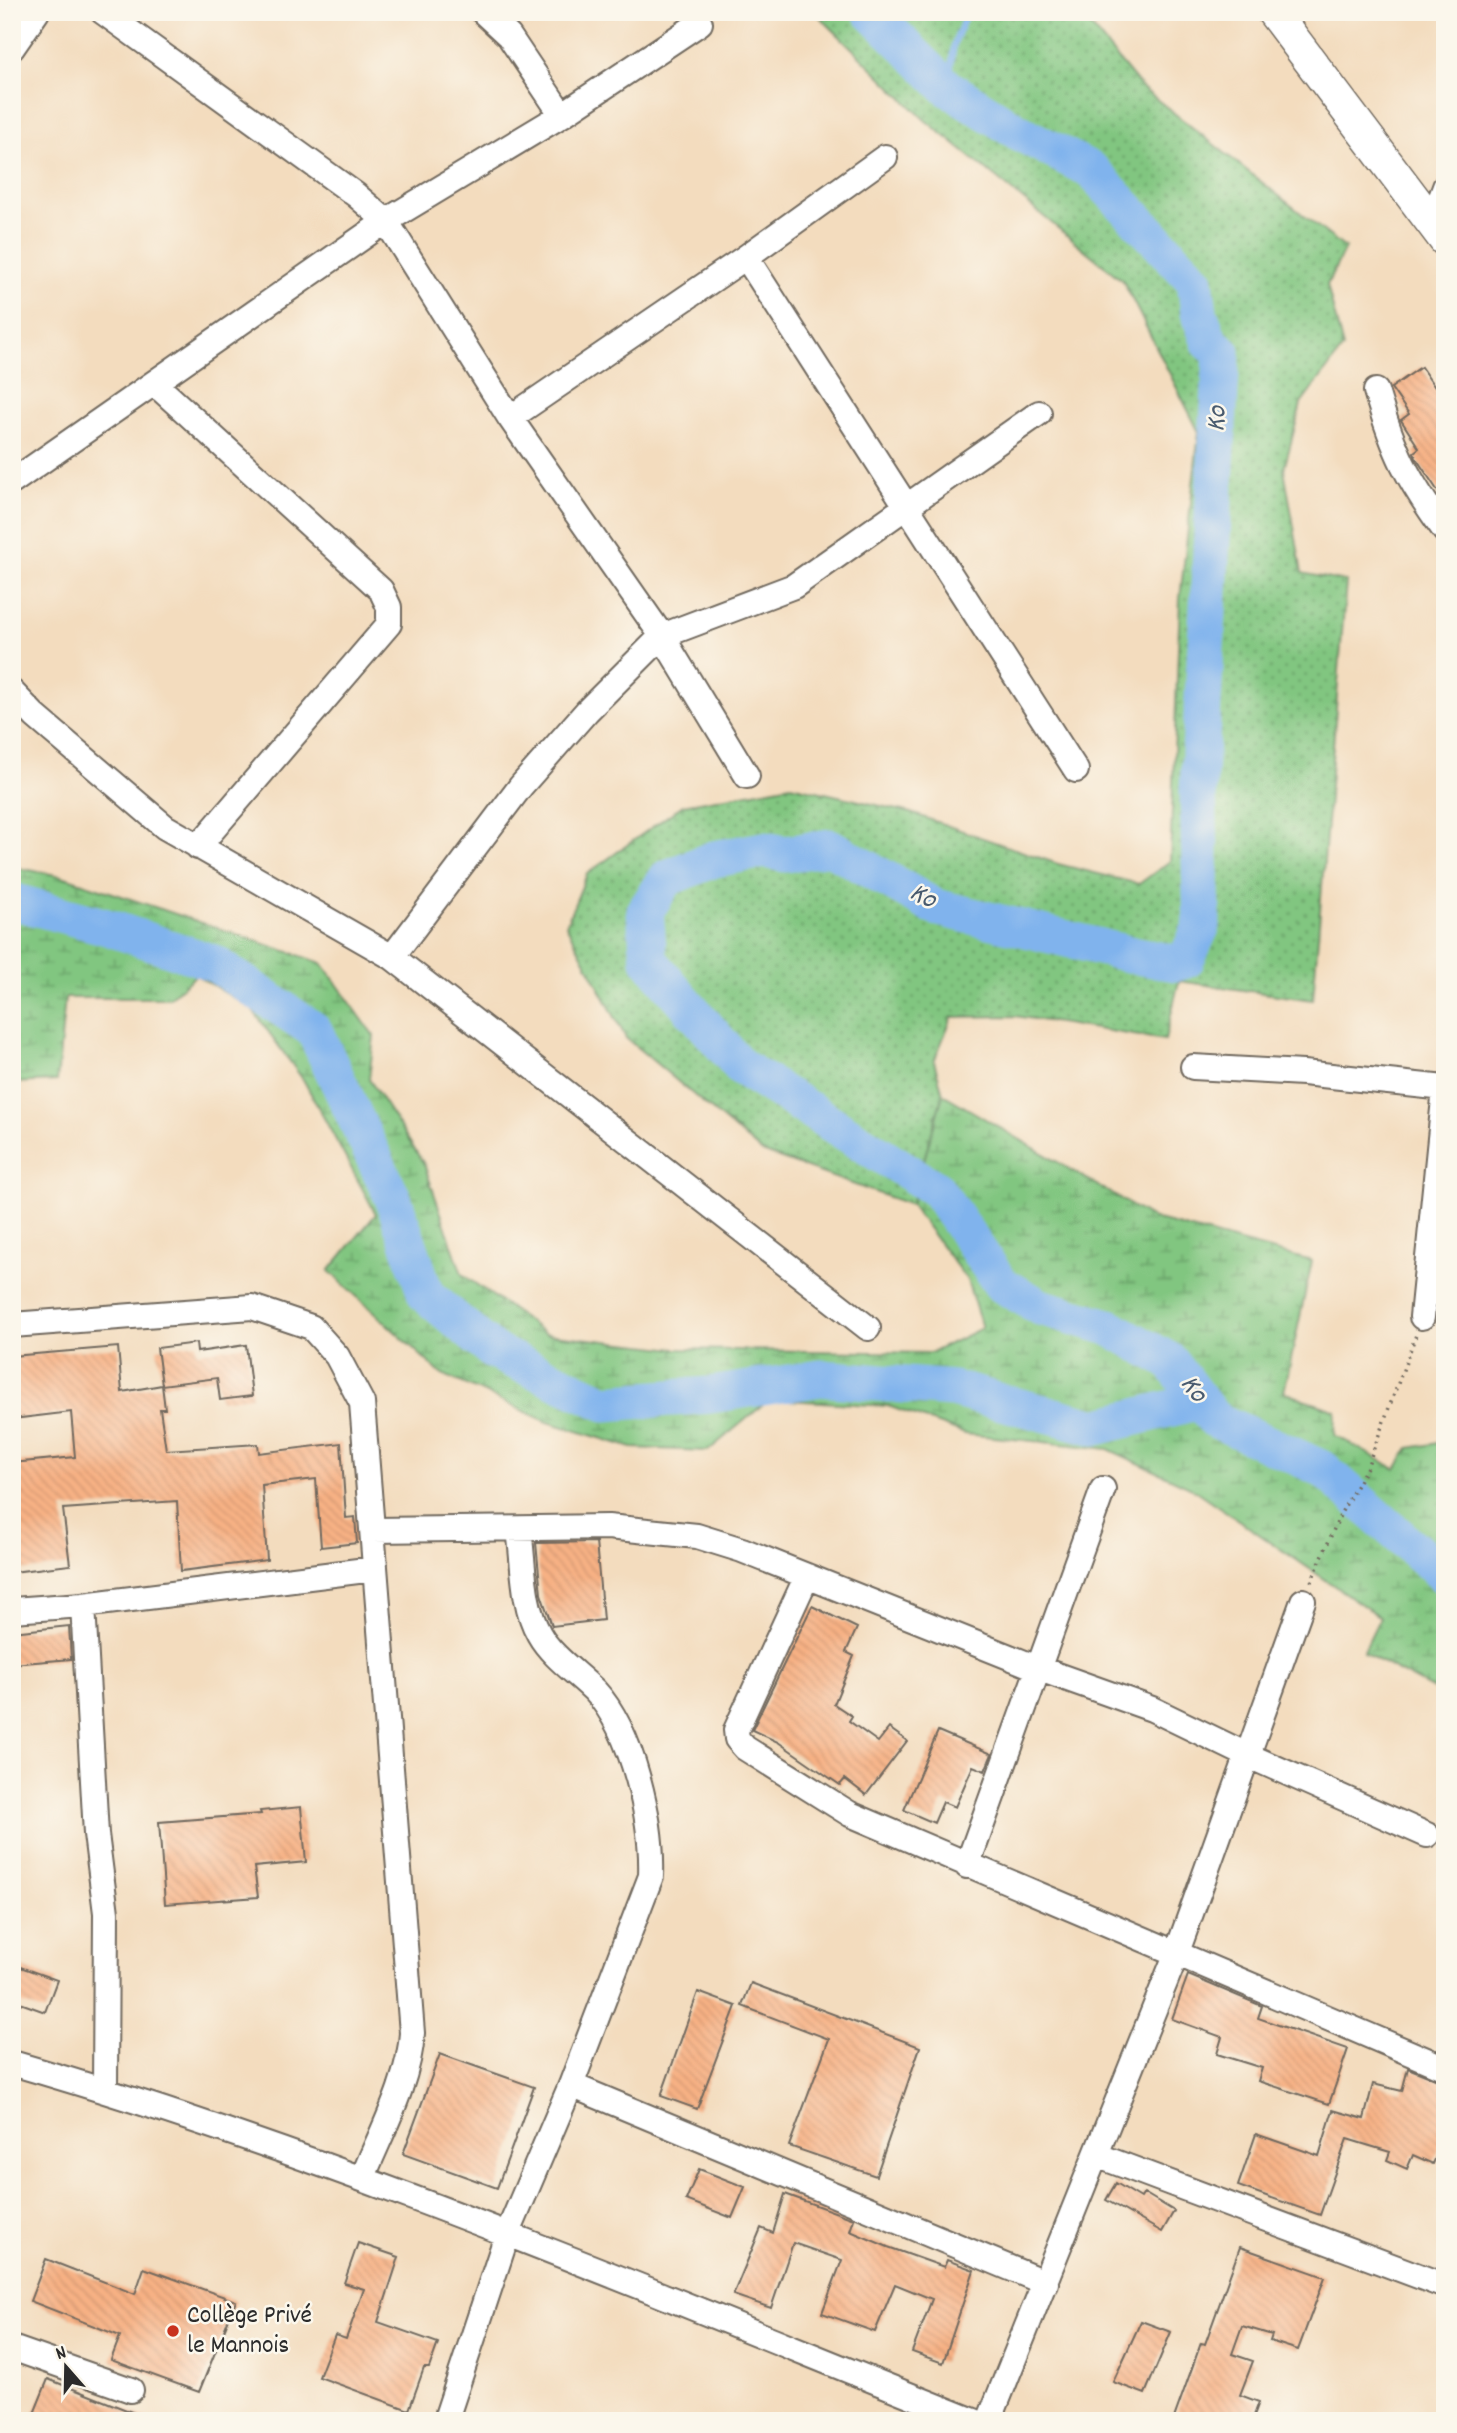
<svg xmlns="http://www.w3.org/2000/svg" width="1457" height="2433" viewBox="0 0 1457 2433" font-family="Dekko,sans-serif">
<defs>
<pattern id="grass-dots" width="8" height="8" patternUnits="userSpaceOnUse" patternTransform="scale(1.75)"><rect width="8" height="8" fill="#81c680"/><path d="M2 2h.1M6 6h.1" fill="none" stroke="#6aa169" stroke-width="1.8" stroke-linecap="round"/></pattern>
<pattern id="wetland-marsh" width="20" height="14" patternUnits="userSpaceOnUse" patternTransform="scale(1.75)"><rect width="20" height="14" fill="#81c680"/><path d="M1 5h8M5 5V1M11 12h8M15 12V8" fill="none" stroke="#6aa169"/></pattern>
<pattern id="building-back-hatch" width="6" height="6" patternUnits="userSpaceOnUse" patternTransform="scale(1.75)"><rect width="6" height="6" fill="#f7b184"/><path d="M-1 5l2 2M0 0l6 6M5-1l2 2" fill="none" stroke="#d49872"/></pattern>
</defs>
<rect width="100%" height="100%" fill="#fbf7ec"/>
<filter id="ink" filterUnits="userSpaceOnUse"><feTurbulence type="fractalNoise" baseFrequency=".0143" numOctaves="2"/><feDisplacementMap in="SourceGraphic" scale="14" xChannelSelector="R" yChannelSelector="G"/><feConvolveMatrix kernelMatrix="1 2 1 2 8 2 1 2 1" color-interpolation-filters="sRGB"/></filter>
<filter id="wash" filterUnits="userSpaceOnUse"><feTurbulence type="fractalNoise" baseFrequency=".00686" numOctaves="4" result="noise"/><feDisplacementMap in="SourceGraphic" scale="28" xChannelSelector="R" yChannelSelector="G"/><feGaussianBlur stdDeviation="1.57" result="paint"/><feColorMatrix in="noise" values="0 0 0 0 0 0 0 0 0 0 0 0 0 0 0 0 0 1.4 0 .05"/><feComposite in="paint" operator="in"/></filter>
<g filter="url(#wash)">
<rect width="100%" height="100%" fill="#f3dcbe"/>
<!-- grass -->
<path fill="url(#grass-dots)" stroke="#567856" stroke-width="2" d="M815 12H1079L1141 87 1345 248 1327 285 1343 348 1301 404 1284 469 1302 573 1346 582 1313 1000 1179 981 1165 1040 1015 1016 952 1017 934 1061 943 1094 911 1205 762 1152 626 1038 566 925 587 874 683 805 791 785 911 813 1058 864 1139 884 1170 861 1180 598 1199 432 1123 281 925 120Z"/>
<!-- wetland -->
<path fill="url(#wetland-marsh)" stroke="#567856" stroke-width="2" d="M12 867 62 876 322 963 374 1036 369 1079 424 1164 462 1274 546 1334 676 1349 931 1353 982 1328 967 1280 911 1205 943 1094 1154 1219 1312 1261 1284 1392 1336 1411 1335 1435 1396 1469 1409 1448 1445 1442V1696L1363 1652 1380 1617 1190 1487 1108 1449 965 1434 888 1406 770 1399 708 1451 632 1448 548 1422 440 1373 329 1271 376 1214 304 1081 252 1009 196 975 169 998H65L57 1081 12 1083Z"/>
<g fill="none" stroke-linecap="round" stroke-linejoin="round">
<!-- stream -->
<path stroke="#80b3ed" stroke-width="6" d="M948 88 954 44 967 12"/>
<!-- river -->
<path stroke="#80b3ed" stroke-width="37" d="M871 12 948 88 1020 133 1091 170 1195 281 1199 313 1210 343 1222 352 1198 792 1202 925 1186 960 1176 963 1137 956 935 907 830 847 786 854 764 850 714 859 667 878 645 911 649 960 741 1067 937 1190 1001 1284 1040 1307 1109 1327 1170 1361 1214 1419 1323 1469 1445 1576
M12 901 107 927 214 963 314 1030 393 1198 426 1295 493 1351 605 1403 710 1395 821 1378 953 1389 1096 1427 1200 1401"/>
</g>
<g id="blocks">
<!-- building -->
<path fill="url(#building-back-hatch)" d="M1421 367 1445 402V502L1416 458 1414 452 1419 448 1401 420 1409 414 1391 388Z
M196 1343 197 1352 246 1345 252 1396 220 1400 217 1378 162 1385 157 1348Z
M118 1347 122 1392 162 1385 165 1409H160L166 1450 258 1444 259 1453 341 1443 346 1518 355 1517 357 1543 321 1547 316 1479 262 1485 267 1560 181 1571 177 1501 63 1509 70 1565 12 1572V1463L75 1457 71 1412 12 1419V1356Z
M596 1542 603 1620 552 1626 541 1594 536 1543Z
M812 1606 857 1628 846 1652 854 1656 834 1704 852 1716 849 1721 878 1742 889 1728 907 1741 866 1795 845 1779 840 1785 778 1742 752 1730Z
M69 1626 71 1659 12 1664V1632Z
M938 1731 992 1754 985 1771 973 1766 955 1807 943 1802 934 1823 904 1810Z
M301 1807 306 1862 254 1867 258 1897 165 1904 159 1822 261 1814 260 1811Z
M12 1964 57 1980 45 2012 12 2000Z
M1188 1975 1262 2006 1258 2018 1348 2049 1329 2104 1258 2081 1262 2068 1217 2054 1222 2037 1172 2019Z
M751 1983 920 2047 876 2176 789 2146 829 2039 742 2006Z
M698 1992 736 2006 697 2109 661 2096Z
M440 2054 534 2087 497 2188 403 2154Z
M1408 2068 1445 2083V2136L1433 2164 1413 2155 1407 2169 1387 2160 1390 2152 1347 2139 1320 2215 1238 2186 1256 2134 1319 2156 1333 2110 1364 2119 1373 2084 1402 2091Z
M699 2169 745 2187 732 2218 686 2200Z
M1116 2183 1141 2198 1144 2193 1174 2211 1162 2232 1106 2200Z
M785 2194 854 2219 850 2231 888 2247 944 2267 947 2260 974 2270 943 2363 912 2352 932 2299 895 2284 875 2332 822 2313 842 2260 793 2243 771 2308 733 2295 761 2228 773 2233Z
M358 2243 399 2257 378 2322 438 2343 429 2368H424L409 2410 319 2377 335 2335 346 2339 364 2289 344 2283Z
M1240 2247 1325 2277 1298 2350 1270 2341 1272 2335 1242 2326 1232 2354 1253 2361 1240 2395 1259 2402 1252 2421H1173L1201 2343 1205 2344Z
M46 2259 135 2294 144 2268 236 2301 199 2392 111 2360 120 2336 30 2301Z
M1141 2321 1171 2332 1145 2394 1113 2382Z
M48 2379 152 2420V2421H31Z"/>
</g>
</g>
<g filter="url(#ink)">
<use href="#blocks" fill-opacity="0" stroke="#71695e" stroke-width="2"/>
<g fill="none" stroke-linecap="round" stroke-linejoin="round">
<!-- minor casing -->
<g stroke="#71695e" stroke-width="28">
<path id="minor" d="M103 12 356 195 386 221 510 418 662 636 747 776
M483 12 509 36 562 115
M12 48 37 12
M1432 222 1445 187
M746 257 1076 770
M154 383 381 590 389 607V624L198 847
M1376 391C1394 452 1407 479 1445 531
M510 418 746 257 885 157
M12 482 386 221 562 115 700 23
M12 692 35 716 165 827 392 957 868 1328
M392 957 521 786 587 711 662 636 794 586 1039 413
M1193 1067 1303 1073 1445 1088
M1422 1317 1445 1089
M12 1325 252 1307 311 1327 337 1356 362 1403 412 2033C409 2083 381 2132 363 2177
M373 1530 608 1527 697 1536 742 1550 1037 1668 1152 1709 1249 1756 1427 1835
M807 1576 736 1730 737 1739 745 1748 850 1814 1445 2068
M83 1605 374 1569
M12 1610 83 1605 96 1834 106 1913 105 2090
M967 1866 1103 1489
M12 2063C341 2158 656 2294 974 2421
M571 2085 1046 2283
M1096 2155 1445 2286
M12 2348 131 2390
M448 2421V2413L507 2235 571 2085 651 1876C653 1822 633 1732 595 1691 578 1674 551 1656 539 1634 522 1604 524 1564 519 1530
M989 2421 1176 1955 1303 1601"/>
</g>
<!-- major casing -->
<g stroke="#71695e" stroke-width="35">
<path id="major" d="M1273 12 1445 240"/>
</g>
<!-- path -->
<path stroke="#71695e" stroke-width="3.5" stroke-dasharray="2 5" stroke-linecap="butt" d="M1311 1582 1341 1513 1367 1467 1416 1335"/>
<!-- minor -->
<use href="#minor" stroke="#fff" stroke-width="24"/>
<!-- major -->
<use href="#major" stroke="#fff" stroke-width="32"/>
</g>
</g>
<!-- markers -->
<circle fill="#c8321e" stroke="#fbf7ec" stroke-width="2.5" cx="173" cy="2331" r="7"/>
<g text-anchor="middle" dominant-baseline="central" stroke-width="5" stroke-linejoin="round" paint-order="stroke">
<!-- poi labels -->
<g font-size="26" fill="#2b2b2b" stroke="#fbf7ec" text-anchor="start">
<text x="187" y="2316">Collège Privé<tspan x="187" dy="30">le Mannois</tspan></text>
</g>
<!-- water labels -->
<g font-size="28" font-style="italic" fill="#495b6f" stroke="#fbf7ec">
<text transform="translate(1219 419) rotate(-87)">Ko</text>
<text transform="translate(922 898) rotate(27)">Ko</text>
<text transform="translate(1192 1390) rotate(53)">Ko</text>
</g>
</g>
<!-- margin -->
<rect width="1457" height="2433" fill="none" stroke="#fbf7ec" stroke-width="42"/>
<!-- north arrow -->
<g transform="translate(66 2367) rotate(340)" stroke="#fbf7ec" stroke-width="5" paint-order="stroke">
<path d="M0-5L12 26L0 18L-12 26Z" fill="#2b2b2b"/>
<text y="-10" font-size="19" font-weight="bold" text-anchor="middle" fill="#2b2b2b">N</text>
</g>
</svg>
